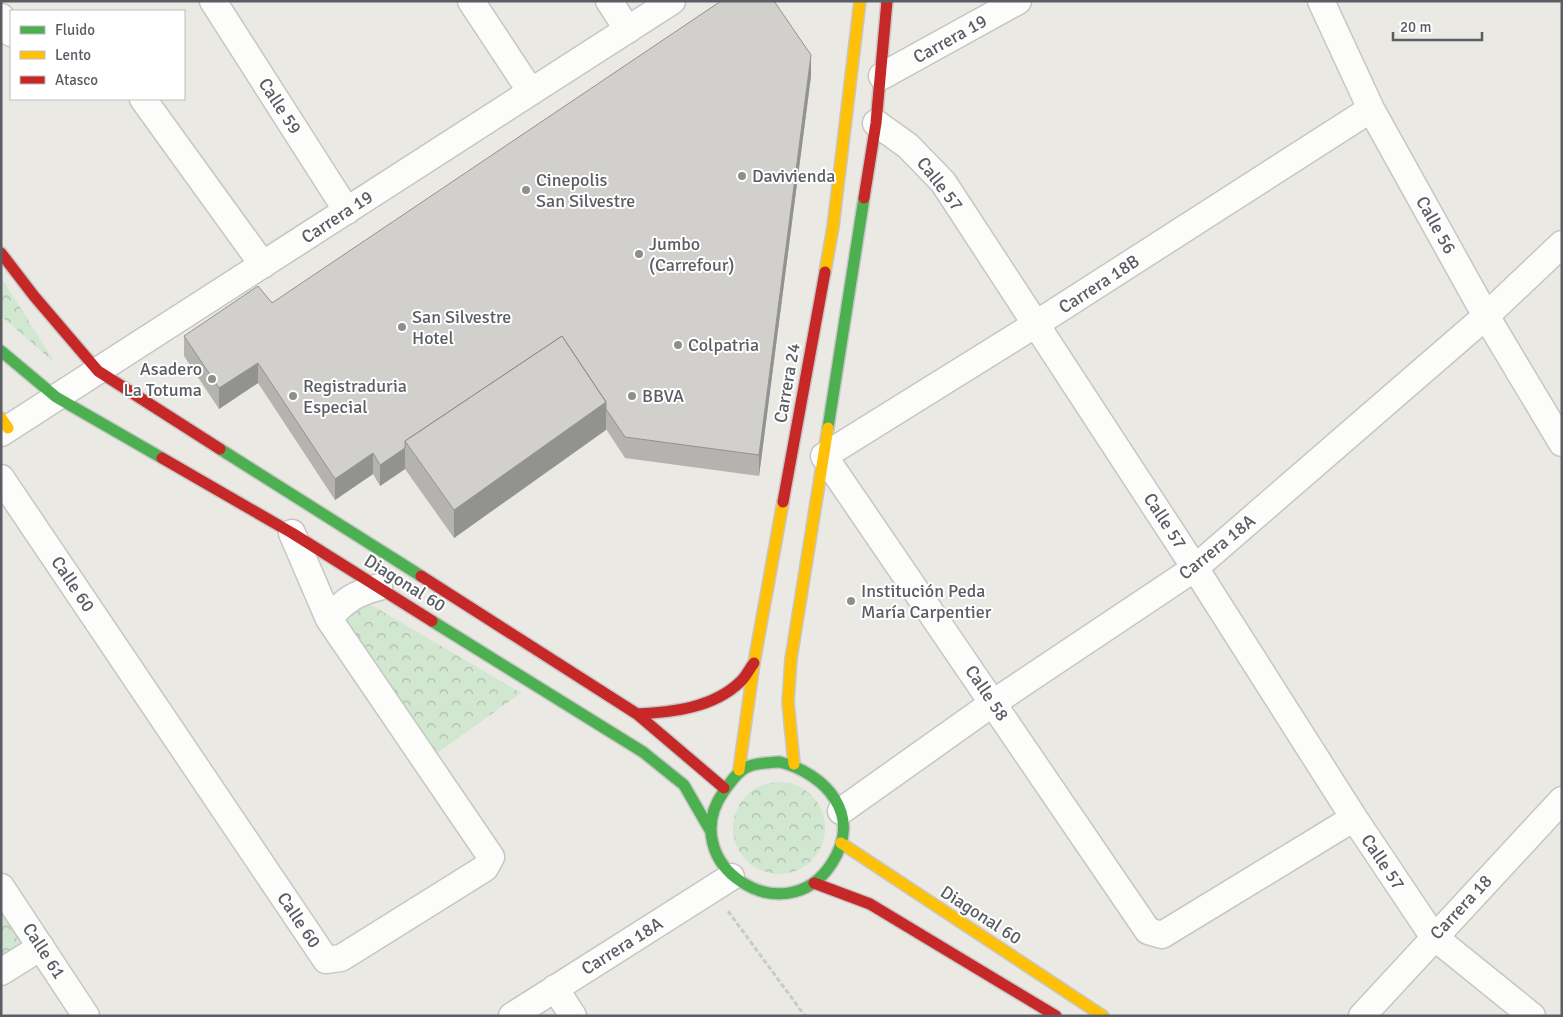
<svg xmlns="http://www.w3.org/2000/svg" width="1563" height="1017" viewBox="0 0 1563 1017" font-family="Signika,sans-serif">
<defs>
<pattern id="forest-crowns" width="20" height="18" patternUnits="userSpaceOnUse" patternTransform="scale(1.25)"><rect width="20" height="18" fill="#d1e7d0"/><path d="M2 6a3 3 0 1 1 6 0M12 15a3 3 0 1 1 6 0" fill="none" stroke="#adbeac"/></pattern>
</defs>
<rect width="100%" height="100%" fill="#eae9e4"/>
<!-- forest -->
<path fill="url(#forest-crowns)" d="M1 277 55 363 1 316Z
M360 604 373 606 521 693 426 761 341 621Z
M733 828a46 46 0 1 1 92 0a46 46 0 1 1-92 0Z
M1 889 35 941 1 963Z"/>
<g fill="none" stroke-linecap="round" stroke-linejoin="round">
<!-- street casing -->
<g stroke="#c6c6c5" stroke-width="29">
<path id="street" d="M213 1 347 211
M471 1 531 92
M609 1 628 30
M1321 1 1371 109 1486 316 1562 443
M1 17 11 33
M882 76 1018 1
M143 99 263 265
M876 123 908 146 943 182 1195 568 1354 818 1433 936 1532 1016
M1 433 672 1
M1 478 326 960 341 958 485 868 491 857 329 619 292 533
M329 619C343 601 356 593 379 587
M841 811 993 703 1195 568 1486 316 1562 244
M1354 818 1162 935 1148 931 824 456 1036 324 1371 109
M1 887 86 1016
M1 972 41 947
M555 988 573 1016
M512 1016 731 877
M1362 1016 1562 800"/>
</g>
<!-- fast casing -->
<g stroke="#c7c7c6" stroke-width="14">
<path id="fast" d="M1 351 56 397 162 458
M828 428 864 198
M220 449 421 576
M432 621 643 752 684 785 710 830
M780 762C826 774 863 815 832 863 785 937 673 863 724 791 743 764 747 764 780 762Z"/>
</g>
<!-- slow casing -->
<g stroke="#c7c7c6" stroke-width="14">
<path id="slow" d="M825 272 833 227 860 1
M1 418 8 428
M794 764 788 702 791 659 828 428
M739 770 754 663 783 502
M841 843 1103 1016"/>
</g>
<!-- jam casing -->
<g stroke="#c7c7c6" stroke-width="14">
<path id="jam" d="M864 198 876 123 887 1
M1 253 34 296 98 371 220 449
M162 458 292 533 432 621
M783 502 825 272
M421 576 637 714 724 788
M637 714C673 712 713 708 740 682 746 677 749 669 754 663
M814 883 870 904 1056 1016"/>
</g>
<!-- path -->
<path stroke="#c7ccca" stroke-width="3" stroke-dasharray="5 2.5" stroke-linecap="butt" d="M728 911 805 1016"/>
<!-- street -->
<use href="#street" stroke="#fcfcfb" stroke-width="26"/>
<!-- fast -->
<use href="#fast" stroke="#4caf50" stroke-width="11"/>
<!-- slow -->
<use href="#slow" stroke="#ffc107" stroke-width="11"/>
<!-- jam -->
<use href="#jam" stroke="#c62828" stroke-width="11"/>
</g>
<!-- wall -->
<path fill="#b4b3b0" d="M811 76 759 476 625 458 606 429 454 538 405 469 380 486 373 474 335 500 258 383 219 409 184 356V336L272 303Z"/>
<!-- shaded-wall -->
<path fill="#929290" d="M811 55V76L759 476V455Z
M258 363V383L219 409V388Z
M606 402V430L454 538V510Z
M405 448V469L380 486V465Z
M373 453V474L335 500V479Z"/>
<!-- building -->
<path fill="#d1d0cd" stroke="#929290" d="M721 1H774L811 55 759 455 625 437 606 409V402L562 336 405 441V448L380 465 373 453 335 479 258 363 219 388 184 336 258 286 272 303Z
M562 336 606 402 454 510 405 441Z"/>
<!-- markers -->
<g fill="#8c8e90" stroke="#fff" stroke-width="2">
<circle cx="742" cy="176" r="5"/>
<circle cx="526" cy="190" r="5"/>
<circle cx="639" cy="254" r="5"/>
<circle cx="402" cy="327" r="5"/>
<circle cx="678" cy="345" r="5"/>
<circle cx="212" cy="379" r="5"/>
<circle cx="293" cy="396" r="5"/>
<circle cx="632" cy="396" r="5"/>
<circle cx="851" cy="601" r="5"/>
</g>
<g text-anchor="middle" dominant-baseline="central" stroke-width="4" stroke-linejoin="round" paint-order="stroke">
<!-- street labels -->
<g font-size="18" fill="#5a5d63" stroke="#fff">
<text transform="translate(950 39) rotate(-29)">Carrera 19</text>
<text transform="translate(280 106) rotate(57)">Calle 59</text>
<text transform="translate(940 184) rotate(52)">Calle 57</text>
<text transform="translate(337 217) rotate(-33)">Carrera 19</text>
<text transform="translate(1436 225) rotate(61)">Calle 56</text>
<text transform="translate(1099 284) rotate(-33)">Carrera 18B</text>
<text transform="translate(787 383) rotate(-80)">Carrera 24</text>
<text transform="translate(1165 521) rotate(57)">Calle 57</text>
<text transform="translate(1217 547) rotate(-39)">Carrera 18A</text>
<text transform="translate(405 583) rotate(32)">Diagonal 60</text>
<text transform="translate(73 584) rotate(56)">Calle 60</text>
<text transform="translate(987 693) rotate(56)">Calle 58</text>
<text transform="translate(1383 862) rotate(56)">Calle 57</text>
<text transform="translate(1461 907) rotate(-47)">Carrera 18</text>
<text transform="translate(981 915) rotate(33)">Diagonal 60</text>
<text transform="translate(299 920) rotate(56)">Calle 60</text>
<text transform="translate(622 946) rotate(-32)">Carrera 18A</text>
<text transform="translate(44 951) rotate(57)">Calle 61</text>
</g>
<!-- poi labels -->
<g font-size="18" fill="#5a5d63" stroke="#fff" text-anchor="start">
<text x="752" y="176">Davivienda</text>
<text x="536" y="180">Cinepolis<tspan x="536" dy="21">San Silvestre</tspan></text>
<text x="649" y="244">Jumbo<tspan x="649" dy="21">(Carrefour)</tspan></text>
<text x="412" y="317">San Silvestre<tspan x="412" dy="21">Hotel</tspan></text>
<text x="688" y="345">Colpatria</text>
<text x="202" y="369" text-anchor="end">Asadero<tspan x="202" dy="21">La Totuma</tspan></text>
<text x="303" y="386">Registraduria<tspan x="303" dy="21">Especial</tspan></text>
<text x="642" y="396">BBVA</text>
<text x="861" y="591">Institución Peda<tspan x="861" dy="21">María Carpentier</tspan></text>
</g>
</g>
<!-- border -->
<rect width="1563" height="1017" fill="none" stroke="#5a5d63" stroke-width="5"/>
<!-- legend -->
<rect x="10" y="10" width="175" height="90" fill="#ffffff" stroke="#bdbec1"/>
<rect x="20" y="26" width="25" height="8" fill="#4caf50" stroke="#bdbec1"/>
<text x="55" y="35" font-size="15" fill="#5a5d63">Fluido</text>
<rect x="20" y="51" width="25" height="8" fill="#ffc107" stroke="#bdbec1"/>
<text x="55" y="60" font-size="15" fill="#5a5d63">Lento</text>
<rect x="20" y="76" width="25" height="8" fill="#c62828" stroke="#bdbec1"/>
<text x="55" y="85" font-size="15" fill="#5a5d63">Atasco</text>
<!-- scale -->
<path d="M1393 32v8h89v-8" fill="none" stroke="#5a5d63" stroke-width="2.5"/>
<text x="1400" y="32" font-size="15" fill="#5a5d63" stroke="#ffffff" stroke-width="4" paint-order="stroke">20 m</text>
</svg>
